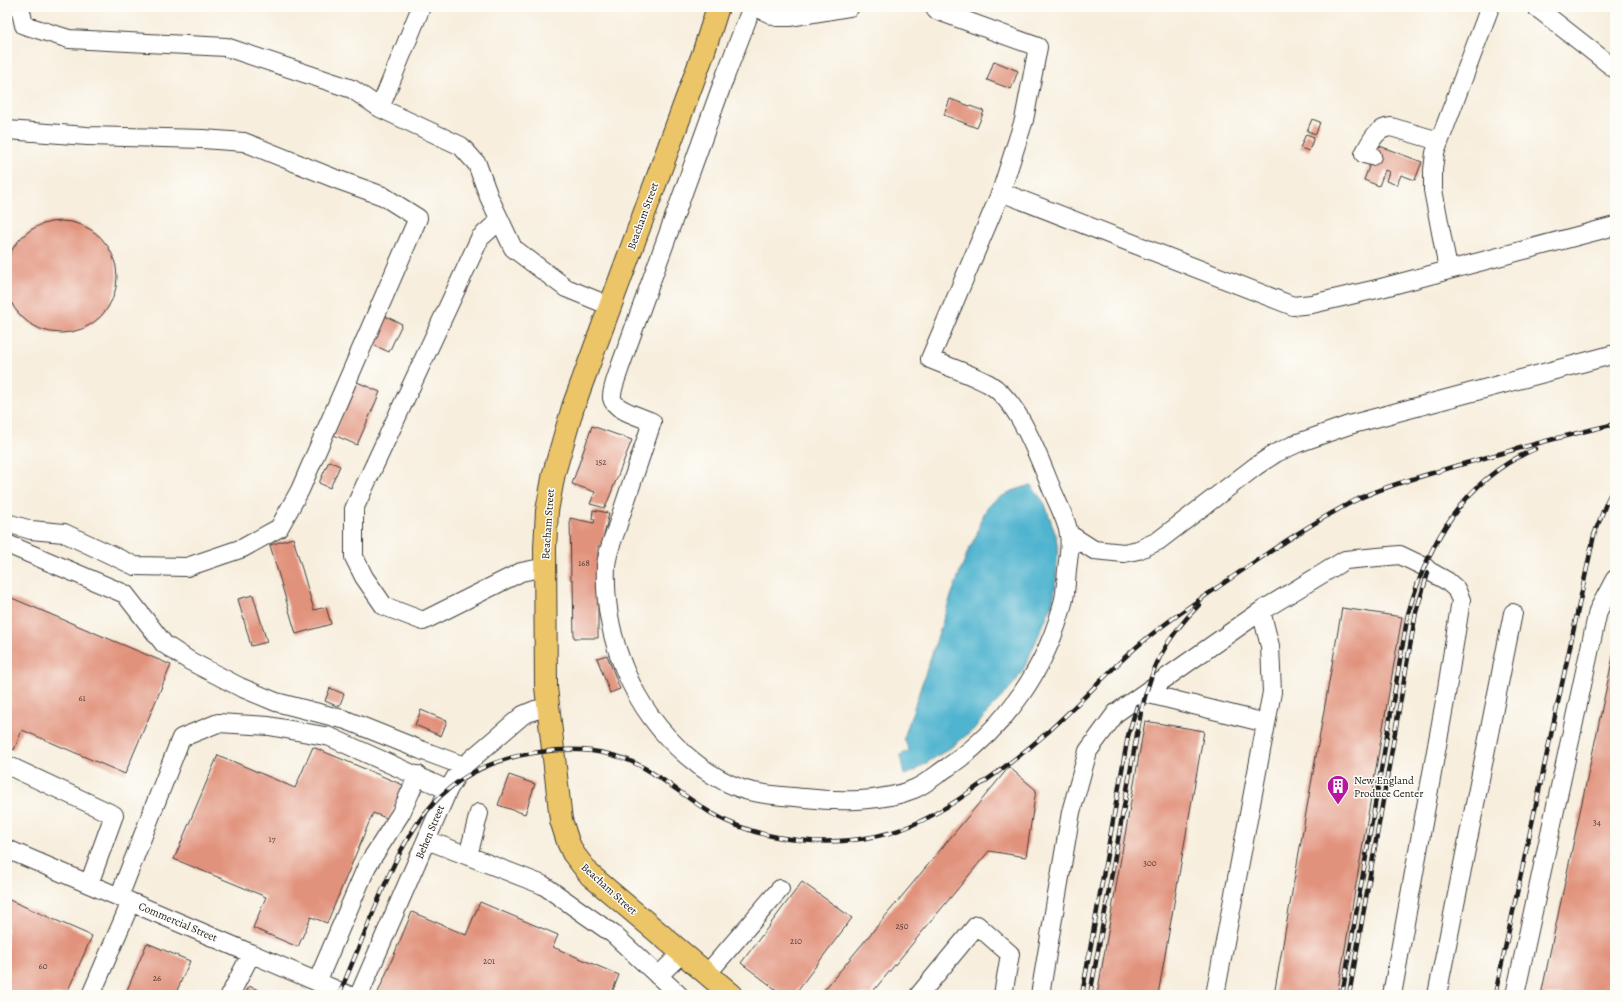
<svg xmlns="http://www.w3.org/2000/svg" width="1622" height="1002" viewBox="0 0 1622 1002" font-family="Alegreya,serif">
<rect width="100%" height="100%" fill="#fdfcf7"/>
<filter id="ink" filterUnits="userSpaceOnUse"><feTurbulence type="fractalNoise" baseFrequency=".025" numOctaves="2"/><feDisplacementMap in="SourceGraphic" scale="8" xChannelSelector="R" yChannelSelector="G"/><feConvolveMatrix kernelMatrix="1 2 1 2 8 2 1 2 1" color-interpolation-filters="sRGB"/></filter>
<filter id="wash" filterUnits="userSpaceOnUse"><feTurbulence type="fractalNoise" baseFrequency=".012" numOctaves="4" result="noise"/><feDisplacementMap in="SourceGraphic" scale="16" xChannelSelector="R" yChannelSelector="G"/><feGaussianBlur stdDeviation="0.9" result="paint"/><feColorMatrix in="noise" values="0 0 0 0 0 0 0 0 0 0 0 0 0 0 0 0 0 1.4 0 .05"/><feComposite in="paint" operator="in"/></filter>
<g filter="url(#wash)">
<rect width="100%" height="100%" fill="#f7eedd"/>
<!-- water -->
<path fill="#50b4cf" stroke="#366876" d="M1031 485 1045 504 1056 536 1058 551 1055 591 1052 605 1024 668 1016 681 1003 696 992 707 973 730 950 748 912 772 904 775 900 755 909 751 904 738 950 599 968 551 977 534 980 522 988 506 997 499 1012 491Z"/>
<g id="blocks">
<!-- building -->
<path fill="#e1927c" d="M994 61 1018 71 1011 89 987 80Z
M950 99 984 111 977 128 944 115Z
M1312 119 1320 122 1316 134 1307 131Z
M1306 134 1314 137 1309 151 1300 148Z
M1377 145 1422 162 1415 180 1401 175 1397 185 1386 181 1389 172 1385 170 1379 186 1364 180Z
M5 277a56 56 0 1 1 112 0a56 56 0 1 1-112 0Z
M383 315 402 324 389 352 371 344Z
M357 382 380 392 357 445 334 435Z
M592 426 632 440 605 508 590 504 595 492 572 484Z
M329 461 340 466 330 488 319 483Z
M593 510 609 513 602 546H598V638H574L573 580H571L570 518 594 523 595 519H592Z
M293 538 314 610 326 607 331 624 296 634 270 545Z
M253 595 267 642 251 646 238 599Z
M7 596 171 665 125 774 22 730 14 750 7 747Z
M1342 608 1402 617 1337 995H1274Z
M1614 652 1615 995H1541Z
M607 655 620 689 610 693 597 658Z
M330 688 344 694 339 707 325 701Z
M421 710 447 721 441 736 415 725Z
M1145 721 1204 731 1158 995H1097Z
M313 747 403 785 389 819 373 813 327 923 311 917 298 947 253 928 266 897 174 859 218 755 295 788Z
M1009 767 1036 790 1026 857 989 851 870 995H820Z
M509 775 535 784 525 814 498 805Z
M802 882 852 918 794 995H783L741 963Z
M7 899 92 936 66 995H7Z
M480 902 558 935 553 947 619 975 611 995H377L412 912 466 935Z
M147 943 190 961 175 995H125Z
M249 986 270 995H245Z"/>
</g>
</g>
<g filter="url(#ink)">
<use href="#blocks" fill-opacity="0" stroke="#3d3c39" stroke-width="1"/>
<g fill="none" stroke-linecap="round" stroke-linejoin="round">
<!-- minor casing -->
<g stroke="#3d3c39" stroke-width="20">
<path id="minor" d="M20 7 24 25 69 39 226 47 352 89 380 108
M421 7 380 108 461 146 477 164 489 197 513 248 566 288 610 306
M752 7 726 74 620 367C618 374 611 390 612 398 614 410 641 417 652 422 641 455 630 488 619 521 615 535 607 551 606 566 603 637 632 709 687 756 703 770 722 782 742 789 760 795 785 796 805 798 838 802 883 802 914 789 926 784 937 774 948 767 1005 728 1048 667 1064 599 1066 590 1066 579 1067 570 1068 559 1071 546 1069 535 1068 523 1058 504 1053 492 1039 459 1020 402 989 384 971 374 949 367 930 359L1001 192 1024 120 1038 47 936 10 935 7
M756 7 777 17H791L850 7
M1536 7 1615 69
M7 130 87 136 203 139 244 142 336 179 383 196 418 218 300 490 279 528 243 548 187 567 135 566 64 533 31 530 7 523
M1372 156 1364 154C1371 141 1376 128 1391 127L1439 141
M1001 192 1293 306 1312 304 1381 288 1615 226
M500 220 480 238 354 509V557L364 577 384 606 423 621 521 572 546 567
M1448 269 1433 190V170L1435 153 1490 7
M1069 534 1094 550 1124 553 1138 550 1158 541 1256 466 1276 453 1298 443 1349 425 1615 354
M7 544 125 594 164 644 190 661 240 687 276 702 346 720 421 750 464 766
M1145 693 1266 723
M7 765 114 815 89 884
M427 840 543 885 613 934 679 995
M7 849 348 995
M468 856 479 813
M119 897 181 738 218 723 269 726 330 737 448 790
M707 974 780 889
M658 976 682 953
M317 982 367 866 401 813 418 775
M91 995 131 902
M230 995 251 954
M359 995 448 790 461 768 523 715 535 710 548 708
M919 995 977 925 1010 954 1003 995
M1040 995 1071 812 1088 751 1116 713 1261 611 1345 560 1400 555 1425 567 1429 571 1447 581 1456 589 1461 600 1445 701 1392 995
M1215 995 1272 692 1270 646 1261 611
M1437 995 1513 613
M1515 995 1598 611 1615 579"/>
</g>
<!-- major casing -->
<g stroke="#3d3c39" stroke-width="24">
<path id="major" d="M718 7 703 54 573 407 554 473 547 511 545 548 546 687 561 820 568 842 573 853 590 875 732 995"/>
</g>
<!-- minor -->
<use href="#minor" stroke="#fff" stroke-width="18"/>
<!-- major -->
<use href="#major" stroke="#ecc569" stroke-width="22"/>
<!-- rail casing -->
<g stroke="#1c1c1c" stroke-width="4.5">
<path id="rail" d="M339 995C351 966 363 937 375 908 409 824 442 765 540 752 576 747 614 750 646 769 668 782 688 799 711 813 762 843 835 849 893 832 920 824 945 809 968 793 996 774 1024 753 1049 731 1088 696 1121 656 1164 625 1187 608 1211 592 1234 576 1275 548 1316 520 1360 498 1388 485 1420 477 1449 468 1504 452 1559 437 1615 424
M1082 995 1128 736 1137 706
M1090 995 1141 712C1152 666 1165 639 1199 605
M1342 995 1408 614C1428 543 1464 479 1535 449
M1349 995 1416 612 1428 573
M1495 995 1594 535 1607 501 1615 486"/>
</g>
<!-- rail -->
<use href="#rail" stroke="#fdfcf7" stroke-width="3" stroke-dasharray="9" stroke-linecap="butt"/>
</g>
</g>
<!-- icons -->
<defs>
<g id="building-pin" transform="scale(1.15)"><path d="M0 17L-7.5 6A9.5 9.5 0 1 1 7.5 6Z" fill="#b5179e" stroke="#fdfcf7"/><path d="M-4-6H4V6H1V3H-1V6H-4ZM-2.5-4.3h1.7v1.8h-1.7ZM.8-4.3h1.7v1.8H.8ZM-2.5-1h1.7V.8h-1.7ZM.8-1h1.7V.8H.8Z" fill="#fff"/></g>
</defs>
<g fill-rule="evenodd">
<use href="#building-pin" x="1338" y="786"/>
</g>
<g text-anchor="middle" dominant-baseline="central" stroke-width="3" stroke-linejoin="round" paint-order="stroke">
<!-- number labels -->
<g font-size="9" fill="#4d3a34">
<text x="601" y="462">152</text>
<text x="584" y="563">168</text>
<text x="82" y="698">61</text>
<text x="1597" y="822">34</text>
<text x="272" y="839">17</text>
<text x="1150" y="863">300</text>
<text x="902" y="926">250</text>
<text x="796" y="941">210</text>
<text x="489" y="961">201</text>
<text x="43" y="966">60</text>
<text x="157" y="978">26</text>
</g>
<!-- street labels -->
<g font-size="11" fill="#1c1c1c" stroke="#fdfcf7">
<text transform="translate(643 216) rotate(-70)">Beacham Street</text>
<text transform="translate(548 524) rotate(-86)">Beacham Street</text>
<text transform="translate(430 832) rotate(-67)">Behen Street</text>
<text transform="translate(609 889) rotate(42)">Beacham Street</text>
<text transform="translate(178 922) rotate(23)">Commercial Street</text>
</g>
<!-- poi labels -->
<g font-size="11" fill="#1c1c1c" stroke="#fdfcf7" text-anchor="start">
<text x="1354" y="780">New England<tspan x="1354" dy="13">Produce Center</tspan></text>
</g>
</g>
<!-- margin -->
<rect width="1622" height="1002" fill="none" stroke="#fdfcf7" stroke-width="24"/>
</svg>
